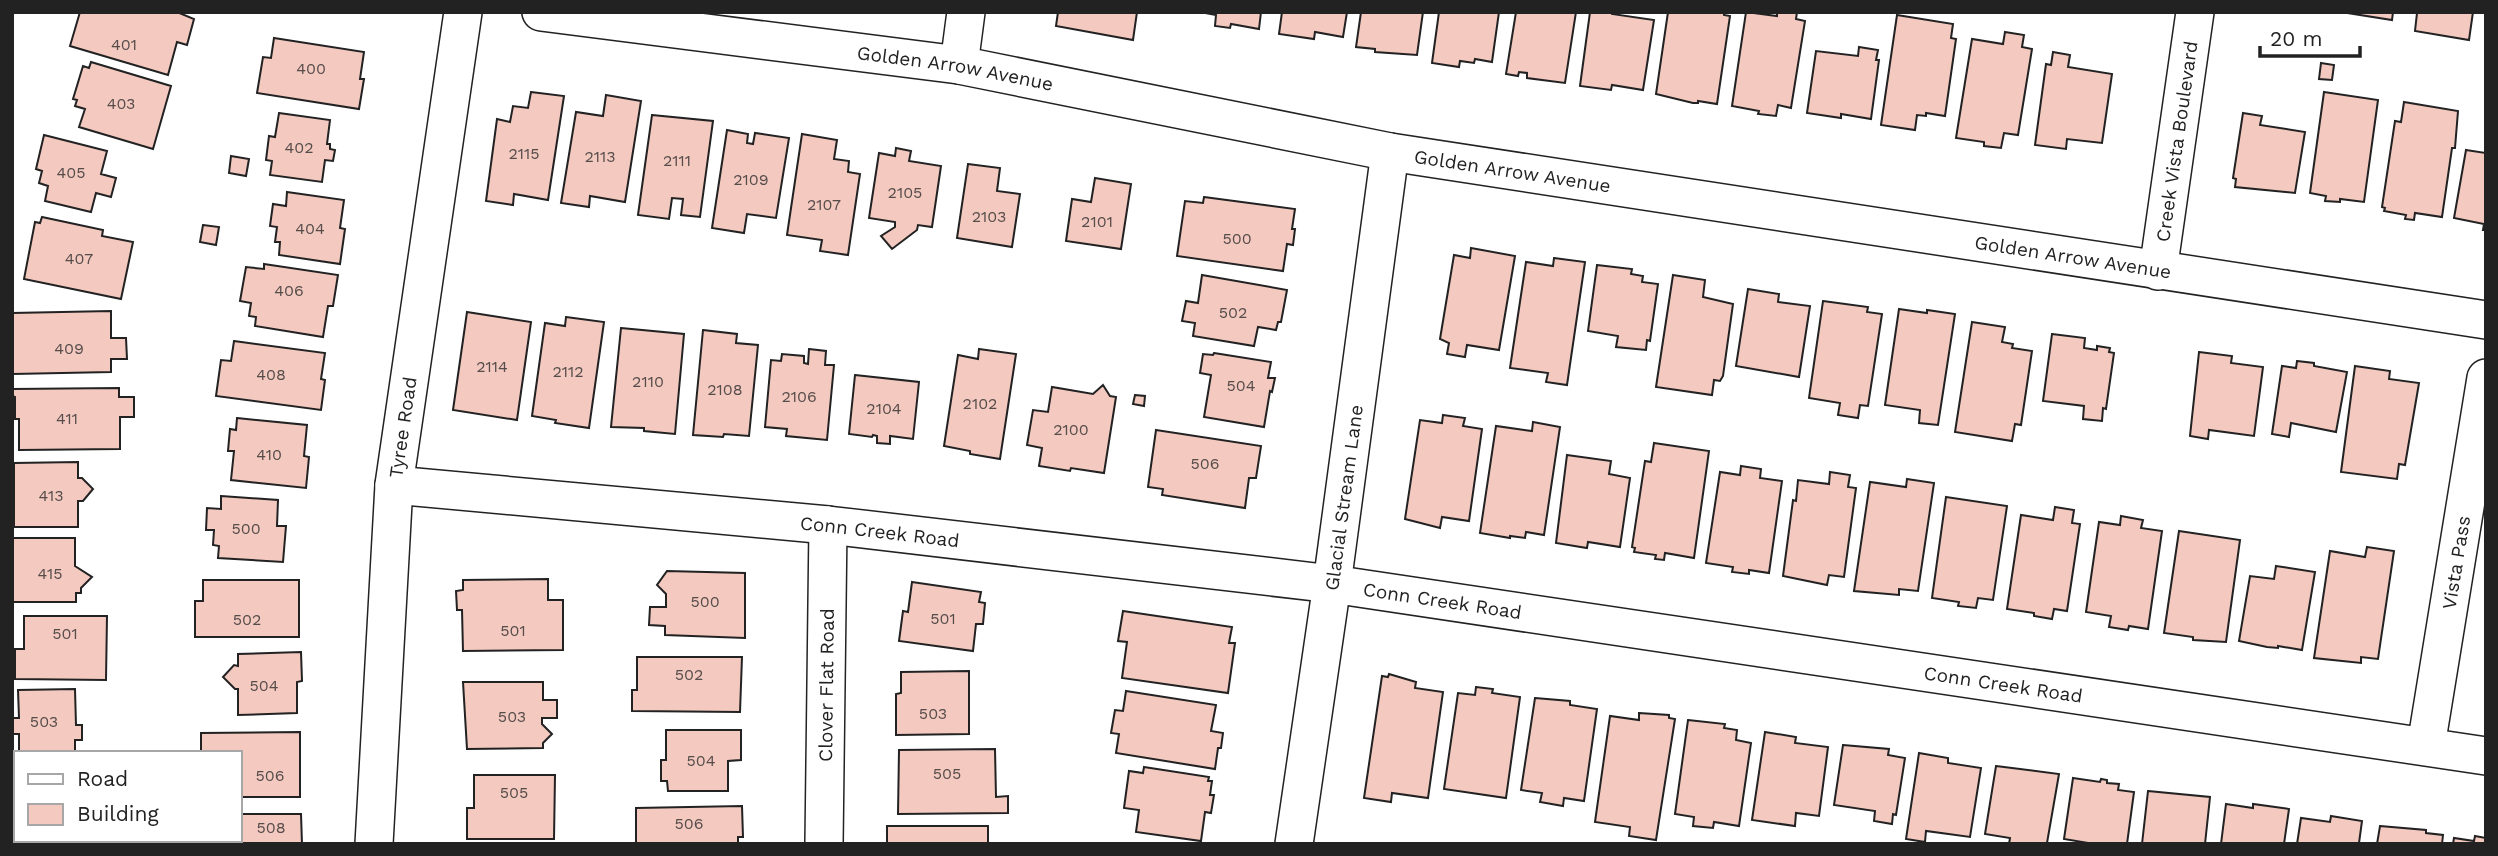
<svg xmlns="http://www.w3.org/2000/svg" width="2498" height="856" viewBox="0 0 2498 856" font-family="'Work Sans',sans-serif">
<rect width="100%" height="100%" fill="#fff"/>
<!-- building -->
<path fill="#f3c9c0" stroke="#222" stroke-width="2" d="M80 12H177L194 19 187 45 177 42 168 75 70 46Z
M1058 12H1137L1133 40 1056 26Z
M1200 12H1261L1259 29 1231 24 1230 28 1215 26 1216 15Z
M1282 12H1347L1343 37 1315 32 1314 39 1279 34Z
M1361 12H1423L1417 55 1375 52V49L1356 47Z
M1439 12H1499L1492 62 1475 59 1474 63 1460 61 1459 67 1432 63Z
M1516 12H1576L1565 83 1527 78V73L1519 72 1518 76 1506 74Z
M1590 12H1612V14L1654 20 1643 90 1612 85 1611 90 1580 86Z
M1668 12H1724V15L1730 16 1717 104 1698 101V103H1693L1656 94Z
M1746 12 1777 16V12H1797L1796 19 1805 21 1791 108 1778 105 1776 116 1758 114 1759 111 1732 106Z
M2341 12H2393L2392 20Z
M2413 12H2473L2469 40 2415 31 2417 13Z
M1897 15 1953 24 1951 38 1956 39 1945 116 1926 113V116L1917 115 1915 130 1881 125Z
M2005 32 2024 35 2022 47 2032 49 2018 135 2004 133 2001 148 1984 146V142L1956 138 1972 39 2003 44Z
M274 38 364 52 360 79H364L359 109 257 93 263 57 271 58Z
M1859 47 1878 50 1876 60H1879L1871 119 1841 114V118L1807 113 1816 51 1858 56Z
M2053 52 2070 55 2068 67 2112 74 2102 143 2067 139 2066 149 2035 145 2046 64 2051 65Z
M91 62 171 86 153 149 79 127 85 109 75 106 77 100 73 99 83 66 89 68Z
M2321 63 2334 65 2332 80 2319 79Z
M531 92 564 96 548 200 514 194 513 205 486 201 497 119 510 122 513 106 528 108Z
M2324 92 2378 100 2364 202 2340 199V202L2325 201 2326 196 2310 193Z
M606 95 641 101 625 202 590 196 589 207 561 203 576 112 603 116Z
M2404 102 2458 111 2455 148H2452L2442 217 2415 213 2414 220 2405 219 2406 215 2384 211 2385 208 2382 207 2395 121 2401 122Z
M279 113 330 120 327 144H330V149L335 150 333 161 325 160 322 182 270 175 272 161 266 160 269 136 275 137Z
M2243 113 2262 116 2260 125 2305 132 2295 193 2235 187 2236 179 2233 178Z
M652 115 713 121 700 217 681 215 683 199 672 198 669 219 638 215Z
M727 130 748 134 747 143 753 144 755 133 789 138 776 218 747 214 744 233 712 228Z
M802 134 837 140 834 159 849 161 848 172 860 174 848 255 820 251 822 240 787 235Z
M44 135 107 151 101 174 116 178 111 197 96 193 91 212 45 201 48 186 39 183 42 171 36 169Z
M896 148 911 151 909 161 941 166 932 227 918 225 917 230 892 249 881 236 895 227V222L869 218 879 153 895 156Z
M2466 150 2486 153V230H2483L2484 224 2454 218Z
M231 156 249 159 246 176 229 173Z
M968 164 1000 168 997 191 1020 194 1012 247 957 238Z
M1095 178 1131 184 1121 249 1066 241 1072 199 1091 202Z
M287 192 344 200 340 228 345 229 340 264 279 255 280 242H275L277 227 270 226 273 204 286 206Z
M1204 197 1295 209 1292 229H1295L1293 245 1287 244 1283 271 1177 256 1185 201 1203 203Z
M42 217 103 230 102 236 133 242 121 299 24 279 35 222 40 223Z
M203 225 219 227 216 245 200 242Z
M1471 248 1515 256 1499 350 1467 345 1465 357 1447 354 1449 343 1440 339 1454 255 1470 258Z
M1554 258 1585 262 1567 385 1546 382 1548 373 1510 368 1526 262 1553 266Z
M264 264 338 275 333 306H328L323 337 255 326 256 317 249 316 251 303 240 301 246 267 264 269Z
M1597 265 1632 269 1631 274 1643 276 1642 282 1658 284 1650 341 1647 340 1646 350 1616 347 1618 336 1588 331Z
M1202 275 1287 290 1281 322H1278L1276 330 1258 327 1254 346 1193 336 1195 323 1182 321 1186 301 1198 303Z
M1673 275 1705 280 1703 297 1733 304 1723 376 1720 381 1714 380 1712 395 1656 387Z
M1748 289 1779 294 1778 302 1810 306 1799 377 1736 366Z
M1823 301 1868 307 1867 312 1882 314 1868 406 1860 405 1858 418 1838 415 1840 403 1809 398Z
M1899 309 1927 313V310L1955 314 1938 425 1919 423 1920 410 1885 405Z
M111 311V338H126L127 359H111V372L13 374 12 313Z
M467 312 531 322 517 420 453 410Z
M566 317 604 322 589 428 555 423 556 420 532 416 545 323 565 326Z
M1972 322 2005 327 2002 342 2013 344 2012 348 2032 351 2021 425 2015 424 2012 441 1955 432Z
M621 328 684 334 675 434 644 431V428L611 427Z
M703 330 737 334 736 343 758 345 749 436 724 434 723 437 693 435Z
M2052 334 2085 338 2084 348 2097 350V346L2110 348 2109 352 2114 353 2106 409 2103 408 2102 421 2083 419 2084 406 2043 401Z
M234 341 325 353 321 379 325 380 321 410 216 396 221 360 231 361Z
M809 349 826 351 825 365H834L827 440 786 436 787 429 765 427 771 360 781 361 782 354 804 356V363L808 364Z
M979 349 1016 354 1000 459 970 454V451L944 446 958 355 978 359Z
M2199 352 2232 356 2231 363 2263 367 2254 436 2209 430 2208 439 2190 436Z
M1214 353 1271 362 1268 378H1275L1272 392 1270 391 1264 427 1204 417 1211 375 1200 373 1203 354 1213 355Z
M2297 361 2314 363V366L2347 372 2336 432 2291 423 2289 437 2272 434 2282 366 2296 368Z
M2355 366 2390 371 2389 379 2419 383 2405 465 2399 464 2397 479 2341 472Z
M855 375 919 382 913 439 890 436V444L877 443V436L873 435 872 437 849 434Z
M1103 385 1110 396 1116 397 1104 473 1071 468 1070 471 1039 466 1042 448 1027 445 1033 410 1048 412 1052 387 1093 394Z
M119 388V397H134V417H120V449L19 450V419H15V397L12 396V389Z
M1135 395 1145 396 1144 406 1133 404Z
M1443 415 1465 418 1463 426 1482 429 1469 521 1442 517 1440 528 1405 519 1420 420 1442 423Z
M237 418 307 425 304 456 309 457 306 488 231 480 234 451H228L230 429 236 430Z
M1533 422 1560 427 1544 535 1526 532 1525 538 1510 536V538L1480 533 1496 426 1532 431Z
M1156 430 1261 446 1256 478H1249L1245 508 1162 495 1163 489 1148 487Z
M1654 443 1709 451 1694 558 1665 553 1664 560 1655 559 1656 555 1634 552 1635 548 1632 547 1645 461 1651 462Z
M1567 455 1611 461 1609 474 1630 478 1620 547 1588 542 1587 548 1556 543Z
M78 462V478H82L93 489 83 501H78V527H14V463Z
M1741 466 1761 469 1760 478 1782 481 1769 573 1749 570V574L1732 572 1733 567 1706 563 1720 472 1740 475Z
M1830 472 1850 475 1848 487 1856 488 1844 577 1829 575 1827 585 1783 576 1793 500 1796 501 1798 480 1829 484Z
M1907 479 1934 483 1918 591 1899 589V595L1854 591 1870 482 1906 487Z
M221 496 278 500 277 526H286L283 562 218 558 219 546 213 545 214 530H206L207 508 221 509Z
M1946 497 2007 506 1993 600 1978 598 1976 608 1958 606 1959 602 1932 598Z
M2055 507 2074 510 2072 523 2080 524 2067 611 2054 609 2052 619 2034 616V613L2007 609 2021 515 2053 520Z
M2121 516 2143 520 2141 528 2162 531 2148 629 2129 626 2128 630 2109 627 2111 616 2086 612 2099 522 2120 525Z
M2179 531 2240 540 2226 642 2193 640V637L2164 633Z
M12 538H75V566L92 577 81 588V593H76V602H13Z
M2367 547 2394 551 2378 659 2361 657V663L2314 658 2330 551 2365 557Z
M2276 566 2315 572 2302 650 2278 646V648L2267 647 2239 641 2250 576 2274 579Z
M667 571 745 573V638L665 635V626L649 625 650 607H666V594L657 585Z
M548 579V600H563V650L463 651 462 610H457L456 591 463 590V580Z
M203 580H299V637H195V601H203Z
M912 582 981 592 979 602 985 603 983 624H976L973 651 899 641 903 611 908 612Z
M1123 611 1232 627 1229 643H1235L1228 693 1122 678 1127 642 1118 641Z
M24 616H107L106 680 15 679V649H24Z
M301 652 302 681 297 682V713L238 715V689H235L223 677 234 665 238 666V654Z
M637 657H742L740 712 632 711V690H637Z
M969 671V734L896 735V694L901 693V672Z
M1389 674 1416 682 1415 688 1443 692 1428 798 1392 793 1391 802 1364 798 1382 676 1388 677Z
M463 682H543V700H557V718H542V724L552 734 543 743V748L467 749Z
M1476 687 1493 689 1492 693 1520 697 1506 798 1444 789 1458 693 1475 695Z
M75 689 76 725H82V740H75V753H19V734H13V718H19L18 690Z
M1126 691 1216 705 1211 731 1223 733 1221 748H1218L1215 769 1116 753 1119 734 1111 733 1115 710 1123 711Z
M1535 698 1570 701V705L1597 709 1584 801 1564 798 1563 806 1540 802 1542 793 1521 790Z
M1639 713 1669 715V718L1675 719 1656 840 1629 836 1630 827 1595 822 1610 716 1639 720Z
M1688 720 1725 724 1724 728 1737 730 1736 740 1751 743 1739 826 1714 822 1713 828 1693 826 1694 817 1675 814Z
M666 730H741V760L728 761V791H668L667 781H661V760H666Z
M300 732V797H240V753H201V733Z
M1765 732 1796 737 1795 743 1828 747 1819 816 1796 813 1795 826 1752 820Z
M1843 745 1889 749 1888 755 1905 758 1896 815 1893 814 1892 824 1874 821 1875 811 1834 805Z
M995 749 996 797 1008 796V813L898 814 899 750Z
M1919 753 1948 758V763L1981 768 1970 837 1926 831 1925 842 1906 839Z
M1996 766 2059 774 2047 843 2009 844 2010 838 1985 834Z
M1144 767 1209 777 1208 781H1212L1210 795H1214L1211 813 1205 812 1201 841 1136 832 1139 810 1124 808 1129 771 1143 773Z
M474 775H555L554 839H467V808H474Z
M2073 778 2100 782 2101 779 2107 780V783L2119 784 2118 790 2134 792 2127 844H2094L2064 839Z
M2148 791 2210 797 2205 844H2142Z
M2226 804 2253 808V804L2289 809 2284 844H2221Z
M742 806 743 837H738V844H636V808Z
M240 814H301L302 844H223V840H240Z
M2331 816 2362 821 2359 843 2363 844H2297L2301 818 2330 822Z
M887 826H988V844H887Z
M2380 826 2426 830V833L2443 835 2442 844H2377Z
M2475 836 2486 838V844H2453L2454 838 2474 841Z"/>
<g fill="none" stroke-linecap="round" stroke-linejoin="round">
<!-- minor casing -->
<g stroke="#222" stroke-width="40">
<g id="minor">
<path id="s1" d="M541 12 959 65 1390 152 2486 320"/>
<path d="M959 65 966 12"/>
<path id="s2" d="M2158 271 2195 12"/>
<path id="s3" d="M394 485 828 525 1332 584 2486 756"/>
<path id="s4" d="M2426 746 2486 378"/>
<path id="s5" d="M374 844 394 485 463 12"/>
<path id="s6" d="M824 844 828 525"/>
<path id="s7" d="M1294 844 1332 584 1390 152"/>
</g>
</g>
<!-- minor -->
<use href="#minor" stroke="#fff" stroke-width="37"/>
</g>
<g text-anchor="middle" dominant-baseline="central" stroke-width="5" stroke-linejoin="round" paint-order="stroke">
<!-- number labels -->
<g font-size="16" fill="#564c4a">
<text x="124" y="44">401</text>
<text x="311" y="68">400</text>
<text x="121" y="103">403</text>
<text x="299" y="147">402</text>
<text x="524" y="153">2115</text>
<text x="600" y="156">2113</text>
<text x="677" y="160">2111</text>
<text x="71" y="172">405</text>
<text x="751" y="179">2109</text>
<text x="905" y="192">2105</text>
<text x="824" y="204">2107</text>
<text x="989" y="216">2103</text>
<text x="1097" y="221">2101</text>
<text x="310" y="228">404</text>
<text x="1237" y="238">500</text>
<text x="79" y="258">407</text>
<text x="289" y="290">406</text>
<text x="1233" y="312">502</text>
<text x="69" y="348">409</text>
<text x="492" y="366">2114</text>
<text x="568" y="371">2112</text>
<text x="271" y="374">408</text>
<text x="648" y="381">2110</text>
<text x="1241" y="385">504</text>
<text x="725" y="389">2108</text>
<text x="799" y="396">2106</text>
<text x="980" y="403">2102</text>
<text x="884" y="408">2104</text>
<text x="67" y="418">411</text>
<text x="1071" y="429">2100</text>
<text x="269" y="454">410</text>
<text x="1205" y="463">506</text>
<text x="51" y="495">413</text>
<text x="246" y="528">500</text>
<text x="50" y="573">415</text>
<text x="705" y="601">500</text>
<text x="943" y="618">501</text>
<text x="247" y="619">502</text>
<text x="513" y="630">501</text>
<text x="65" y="633">501</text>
<text x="689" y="674">502</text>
<text x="264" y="685">504</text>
<text x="933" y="713">503</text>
<text x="512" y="716">503</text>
<text x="44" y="721">503</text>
<text x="701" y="760">504</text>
<text x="947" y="773">505</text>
<text x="270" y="775">506</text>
<text x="514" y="792">505</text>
<text x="689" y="823">506</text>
<text x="271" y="827">508</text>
</g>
<!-- street labels -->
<g font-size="19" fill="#222" stroke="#fff">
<text stroke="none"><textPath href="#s1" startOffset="418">Golden Arrow Avenue</textPath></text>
<text stroke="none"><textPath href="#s2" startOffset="131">Creek Vista Boulevard</textPath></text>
<text stroke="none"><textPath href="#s1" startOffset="985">Golden Arrow Avenue</textPath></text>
<text stroke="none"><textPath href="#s1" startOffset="1552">Golden Arrow Avenue</textPath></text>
<text stroke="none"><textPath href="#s5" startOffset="418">Tyree Road</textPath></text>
<text stroke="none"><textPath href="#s7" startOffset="350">Glacial Stream Lane</textPath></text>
<text stroke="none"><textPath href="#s3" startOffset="488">Conn Creek Road</textPath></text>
<text stroke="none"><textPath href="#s4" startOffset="186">Vista Pass</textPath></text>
<text stroke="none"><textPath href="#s3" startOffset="1055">Conn Creek Road</textPath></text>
<text stroke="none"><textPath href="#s3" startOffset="1622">Conn Creek Road</textPath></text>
<text stroke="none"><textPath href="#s6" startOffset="159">Clover Flat Road</textPath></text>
</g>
</g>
<!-- border -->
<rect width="2498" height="856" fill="none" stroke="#222222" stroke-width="28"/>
<!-- legend -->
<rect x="14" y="751" width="228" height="91" fill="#ffffff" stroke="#a7a7a7" stroke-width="2"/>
<rect x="28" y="774" width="35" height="10" fill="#ffffff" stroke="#a7a7a7" stroke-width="2"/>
<text x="77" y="786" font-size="21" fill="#222222">Road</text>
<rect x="28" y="804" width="35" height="21" fill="#f3c9c0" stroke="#a7a7a7" stroke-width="2"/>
<text x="77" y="821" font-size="21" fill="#222222">Building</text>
<!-- scale -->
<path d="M2260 46v10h100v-10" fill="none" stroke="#222222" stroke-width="3.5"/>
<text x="2270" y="46" font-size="21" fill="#222222" stroke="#ffffff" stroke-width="5" paint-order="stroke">20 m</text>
</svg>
